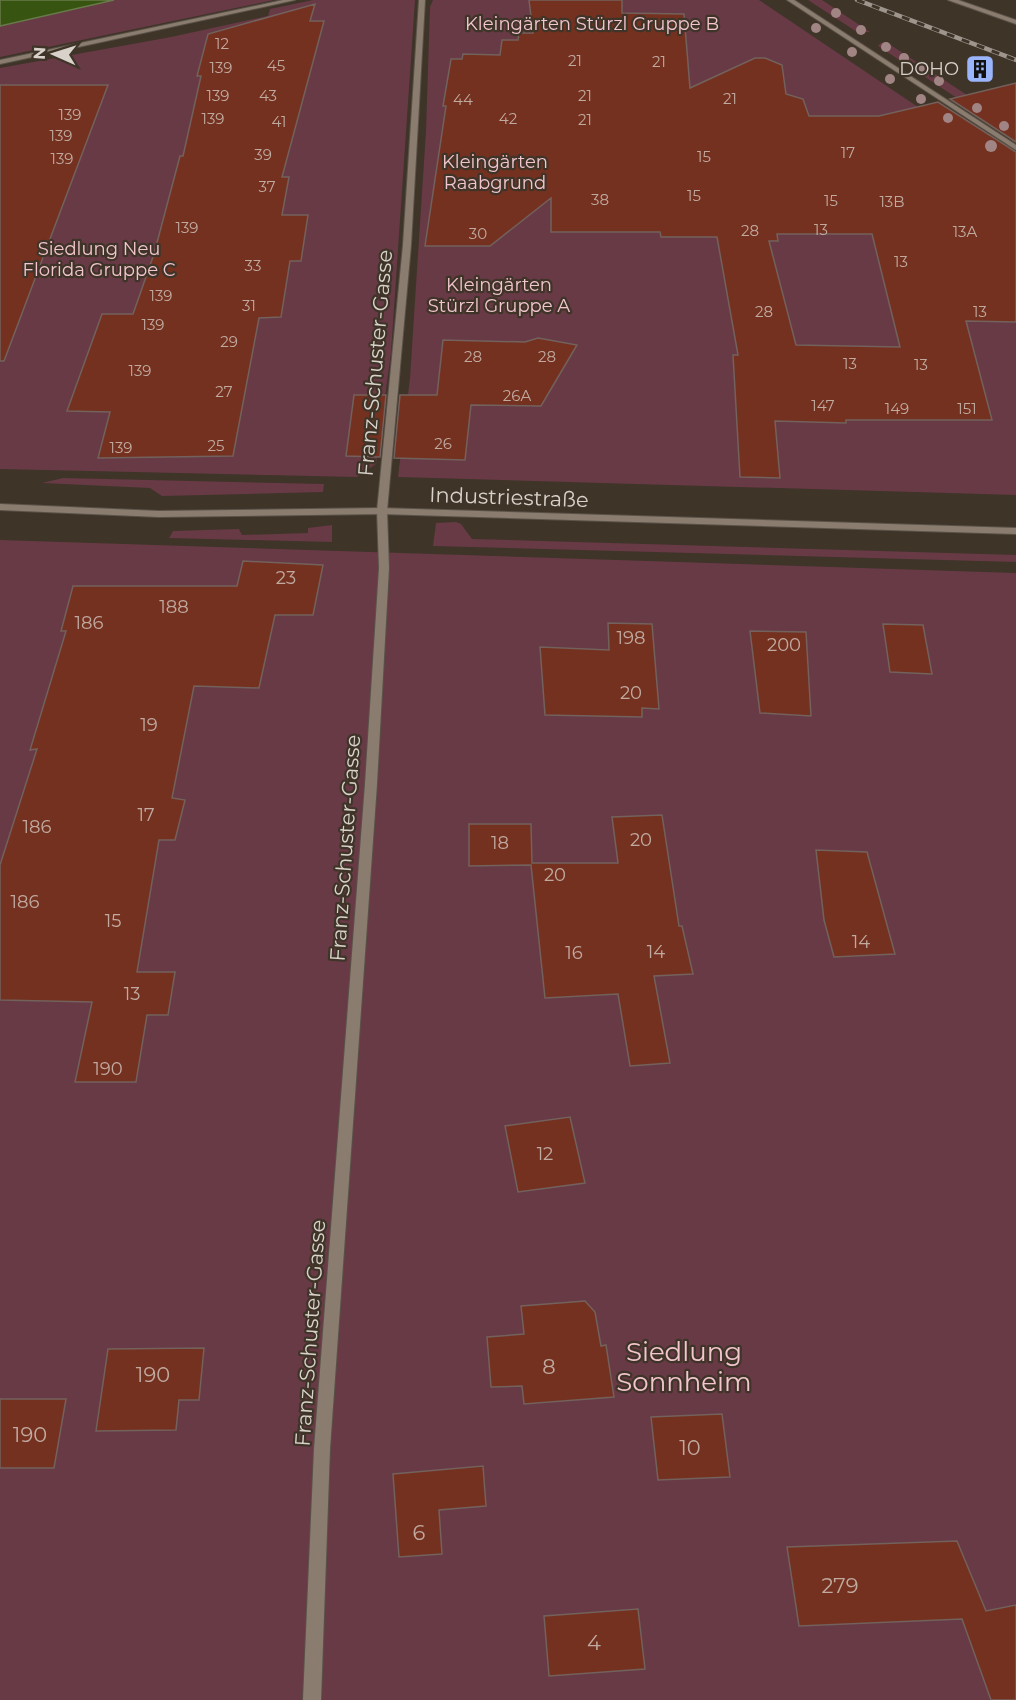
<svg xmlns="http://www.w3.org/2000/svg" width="1016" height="1700" viewBox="0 0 1016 1700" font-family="Montserrat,sans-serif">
<rect width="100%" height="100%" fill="#3f3428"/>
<!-- green -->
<path fill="#673a46" d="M114 0H274L0 57V26Z
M313 0H415L391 352 376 464 357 477 0 469V68L171 37 268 16 270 9Z
M433 0H759L1016 173V495L398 477 410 378 426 131 430 7Z
M808 0H822L870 32H857Z
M886 42 1016 127V137L878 46 881 43Z
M63 478 324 484 323 492 162 496 150 488 42 483Z
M456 522 461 524 472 539 1016 555V562L433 546 436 523Z
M332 525V542L169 538 173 531 239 529 242 535 308 533V528Z
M0 540 1016 573V1700H0Z"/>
<!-- water -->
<path fill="#375510" stroke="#687a48" stroke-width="1.5" d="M0 0H114L0 26Z"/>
<!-- building -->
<path fill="#753120" stroke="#73615c" stroke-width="1.5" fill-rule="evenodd" d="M529 0H622V13L684 14 690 88 755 58H765L782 65 786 94 803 99 809 116H879L938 102 1016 152V322L966 321 992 420H846V423L775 421 780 478 740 477 733 355H738L717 237H661L660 232H551V198L490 246H425L446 106H443L451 59H462L463 54 500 55 502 40H518L519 33H533ZM777 234H872L900 347 796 345 769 241H778Z
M315 4 310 21H324L282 177H289L282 215H308L301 261H290L281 317 259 318 233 456 98 458 110 412 67 411 102 314H133L154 254 180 156H183L201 76H197L208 34Z
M1016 83V142L950 99Z
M0 85H108L4 361H0Z
M538 338 577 345 541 406 471 405 465 460 394 458 400 395H437L443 340 525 342Z
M354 395H386L380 457 346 456Z
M243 561 323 565 313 615H275L259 688 194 686 172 798 185 800 175 840H159L137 972H175L168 1015H147L136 1082H75L92 1002 0 1000V865L37 749 30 750 66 631H61L73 586H237Z
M608 623 652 624 659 709 642 708V717L545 715 540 647 609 650Z
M883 624 923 625 932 674 890 672Z
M750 631 806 632 811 716 760 713Z
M662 815 679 926H682L693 974 654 976 670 1063 630 1066 618 994 545 998 531 865 469 866V824H531L532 863H618L612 817Z
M816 850 867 852 895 954 834 957 824 920Z
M570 1117 585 1183 518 1192 505 1126Z
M585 1301 595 1312 601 1346 606 1345 614 1397 524 1404 522 1386 491 1387 487 1337 524 1334 521 1306Z
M204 1348 199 1400H179L176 1430 96 1431 108 1349Z
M0 1399H66L54 1468H0Z
M722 1414 730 1477 658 1480 651 1417Z
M483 1466 486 1506 439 1510 442 1554 399 1557 393 1474Z
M957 1541 986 1611 1016 1605V1700H991L962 1619 799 1626 787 1547Z
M638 1609 645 1669 549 1676 544 1616Z"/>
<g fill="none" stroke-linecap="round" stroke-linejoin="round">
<!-- service casing -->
<g stroke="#5b5248" stroke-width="2">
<path id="service" d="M948 0H958L1016 20V24Z"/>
</g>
<!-- minor casing -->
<g stroke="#5b5248" stroke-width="2">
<path id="minor" d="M283 0H295L0 64V60Z
M419 0H425L411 245 387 511 389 568 377 784 330 1449 321 1700H303L314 1449 365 784 379 568 377 511 403 245Z
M787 0H794L1016 145V150Z"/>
</g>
<!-- tertiary casing -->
<g stroke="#5b5248" stroke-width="2">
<path id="tertiary" d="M0 504 159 511 382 508 1016 528V534L382 514 159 517 0 510Z"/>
</g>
<!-- service -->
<use href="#service" fill="#8a7d6f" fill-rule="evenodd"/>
<!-- minor -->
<use href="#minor" fill="#8a7d6f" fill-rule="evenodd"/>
<!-- tertiary -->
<use href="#tertiary" fill="#8a7d6f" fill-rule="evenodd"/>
<!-- rail casing -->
<g stroke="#9e958d" stroke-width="4.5">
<path id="rail" d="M857 0 1016 60"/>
</g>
<!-- rail -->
<use href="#rail" stroke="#3f3428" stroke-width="3" stroke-dasharray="8" stroke-linecap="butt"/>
</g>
<!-- trees -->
<g fill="#a18484">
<circle cx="836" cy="13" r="5"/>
<circle cx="816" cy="28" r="5"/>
<circle cx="861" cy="30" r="5"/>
<circle cx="886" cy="47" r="5"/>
<circle cx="852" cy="52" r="5"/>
<circle cx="904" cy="58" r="5"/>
<circle cx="920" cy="69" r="5"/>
<circle cx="890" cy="79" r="5"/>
<circle cx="939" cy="81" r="5"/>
<circle cx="921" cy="99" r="5"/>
<circle cx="977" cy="108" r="5"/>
<circle cx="948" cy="118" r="5"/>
<circle cx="1004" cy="126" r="5"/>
<circle cx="991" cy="146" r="6"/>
</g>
<!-- icons -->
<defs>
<g id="building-square" transform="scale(1.5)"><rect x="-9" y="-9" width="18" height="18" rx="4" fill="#9bb5fd" stroke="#3f3428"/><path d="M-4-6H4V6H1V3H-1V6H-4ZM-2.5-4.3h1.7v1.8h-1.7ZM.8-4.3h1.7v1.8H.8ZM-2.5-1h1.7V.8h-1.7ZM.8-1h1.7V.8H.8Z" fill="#111"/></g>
</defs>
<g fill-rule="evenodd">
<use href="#building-square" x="980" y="69"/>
</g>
<g text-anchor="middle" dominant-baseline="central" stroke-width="4.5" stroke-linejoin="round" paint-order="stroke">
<!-- far-number labels -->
<g font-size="15" fill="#c0aaa0">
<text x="222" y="43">12</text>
<text x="575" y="60">21</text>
<text x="659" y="61">21</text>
<text x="276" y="65">45</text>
<text x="221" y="67">139</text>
<text x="218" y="95">139</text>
<text x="268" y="95">43</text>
<text x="585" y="95">21</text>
<text x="730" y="98">21</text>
<text x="463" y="99">44</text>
<text x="70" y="114">139</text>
<text x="213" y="118">139</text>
<text x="508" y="118">42</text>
<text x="585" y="119">21</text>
<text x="279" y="121">41</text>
<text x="61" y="135">139</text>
<text x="848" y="152">17</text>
<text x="263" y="154">39</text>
<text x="704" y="156">15</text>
<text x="62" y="158">139</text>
<text x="267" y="186">37</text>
<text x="694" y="195">15</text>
<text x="600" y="199">38</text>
<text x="831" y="200">15</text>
<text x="892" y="201">13B</text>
<text x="187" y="227">139</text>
<text x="821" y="229">13</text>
<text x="750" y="230">28</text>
<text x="965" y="231">13A</text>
<text x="478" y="233">30</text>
<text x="901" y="261">13</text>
<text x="253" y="265">33</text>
<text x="161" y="295">139</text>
<text x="249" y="305">31</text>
<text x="764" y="311">28</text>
<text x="980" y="311">13</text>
<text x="153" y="324">139</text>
<text x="229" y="341">29</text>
<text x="473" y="356">28</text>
<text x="547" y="356">28</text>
<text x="850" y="363">13</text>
<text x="921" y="364">13</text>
<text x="140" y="370">139</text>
<text x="224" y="391">27</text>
<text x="517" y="395">26A</text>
<text x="823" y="405">147</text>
<text x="897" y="408">149</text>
<text x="967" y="408">151</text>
<text x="443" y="443">26</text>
<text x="216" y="445">25</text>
<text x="121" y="447">139</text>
</g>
<!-- far-park labels -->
<g font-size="18" fill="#f2c5cf" stroke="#3f3428">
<text x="592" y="24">Kleingärten Stürzl Gruppe B</text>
<text x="495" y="162">Kleingärten<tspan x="495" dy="21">Raabgrund</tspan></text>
<text x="99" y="249">Siedlung Neu<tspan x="99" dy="21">Florida Gruppe C</tspan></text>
<text x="499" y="285">Kleingärten<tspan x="499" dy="21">Stürzl Gruppe A</tspan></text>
</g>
<!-- far-poi labels -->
<g font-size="18" fill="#d9d2cb" stroke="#3f3428" text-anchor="end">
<text x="959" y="69">DOHO</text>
</g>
<!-- number labels -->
<g font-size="18" fill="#c0aaa0">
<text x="286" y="578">23</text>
<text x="174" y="607">188</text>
<text x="89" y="623">186</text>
<text x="631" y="638">198</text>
<text x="784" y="645">200</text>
<text x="631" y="693">20</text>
<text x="149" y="725">19</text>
<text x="146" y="815">17</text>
<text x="37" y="827">186</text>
<text x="641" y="840">20</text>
<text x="500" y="843">18</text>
<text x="555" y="875">20</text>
<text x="25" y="902">186</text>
<text x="113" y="921">15</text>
<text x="861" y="942">14</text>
<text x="656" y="952">14</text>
<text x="574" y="953">16</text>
<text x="132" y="994">13</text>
<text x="108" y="1069">190</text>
<text x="545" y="1154">12</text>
</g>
<!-- street labels -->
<g font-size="21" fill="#d9d2cb" stroke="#3f3428">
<text transform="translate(375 363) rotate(-85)">Franz-Schuster-Gasse</text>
<text transform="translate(509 497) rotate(2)">Industriestraße</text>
<text transform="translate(345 848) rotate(-86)">Franz-Schuster-Gasse</text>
<text transform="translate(310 1333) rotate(-86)">Franz-Schuster-Gasse</text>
</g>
<!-- near-number labels -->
<g font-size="21" fill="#c0aaa0">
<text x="549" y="1366">8</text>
<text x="153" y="1374">190</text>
<text x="30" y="1434">190</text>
<text x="690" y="1447">10</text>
<text x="419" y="1532">6</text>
<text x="840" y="1585">279</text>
<text x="594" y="1642">4</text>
</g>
<!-- near-park labels -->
<g font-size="26" fill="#f2c5cf" stroke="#3f3428">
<text x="684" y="1352">Siedlung<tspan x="684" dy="30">Sonnheim</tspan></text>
</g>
</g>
<!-- north arrow -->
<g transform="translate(54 54) rotate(273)" stroke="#3f3428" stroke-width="4.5" paint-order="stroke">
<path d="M0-4.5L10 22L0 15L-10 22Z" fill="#d9d2cb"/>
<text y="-9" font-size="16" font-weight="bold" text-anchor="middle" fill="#d9d2cb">N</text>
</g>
</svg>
